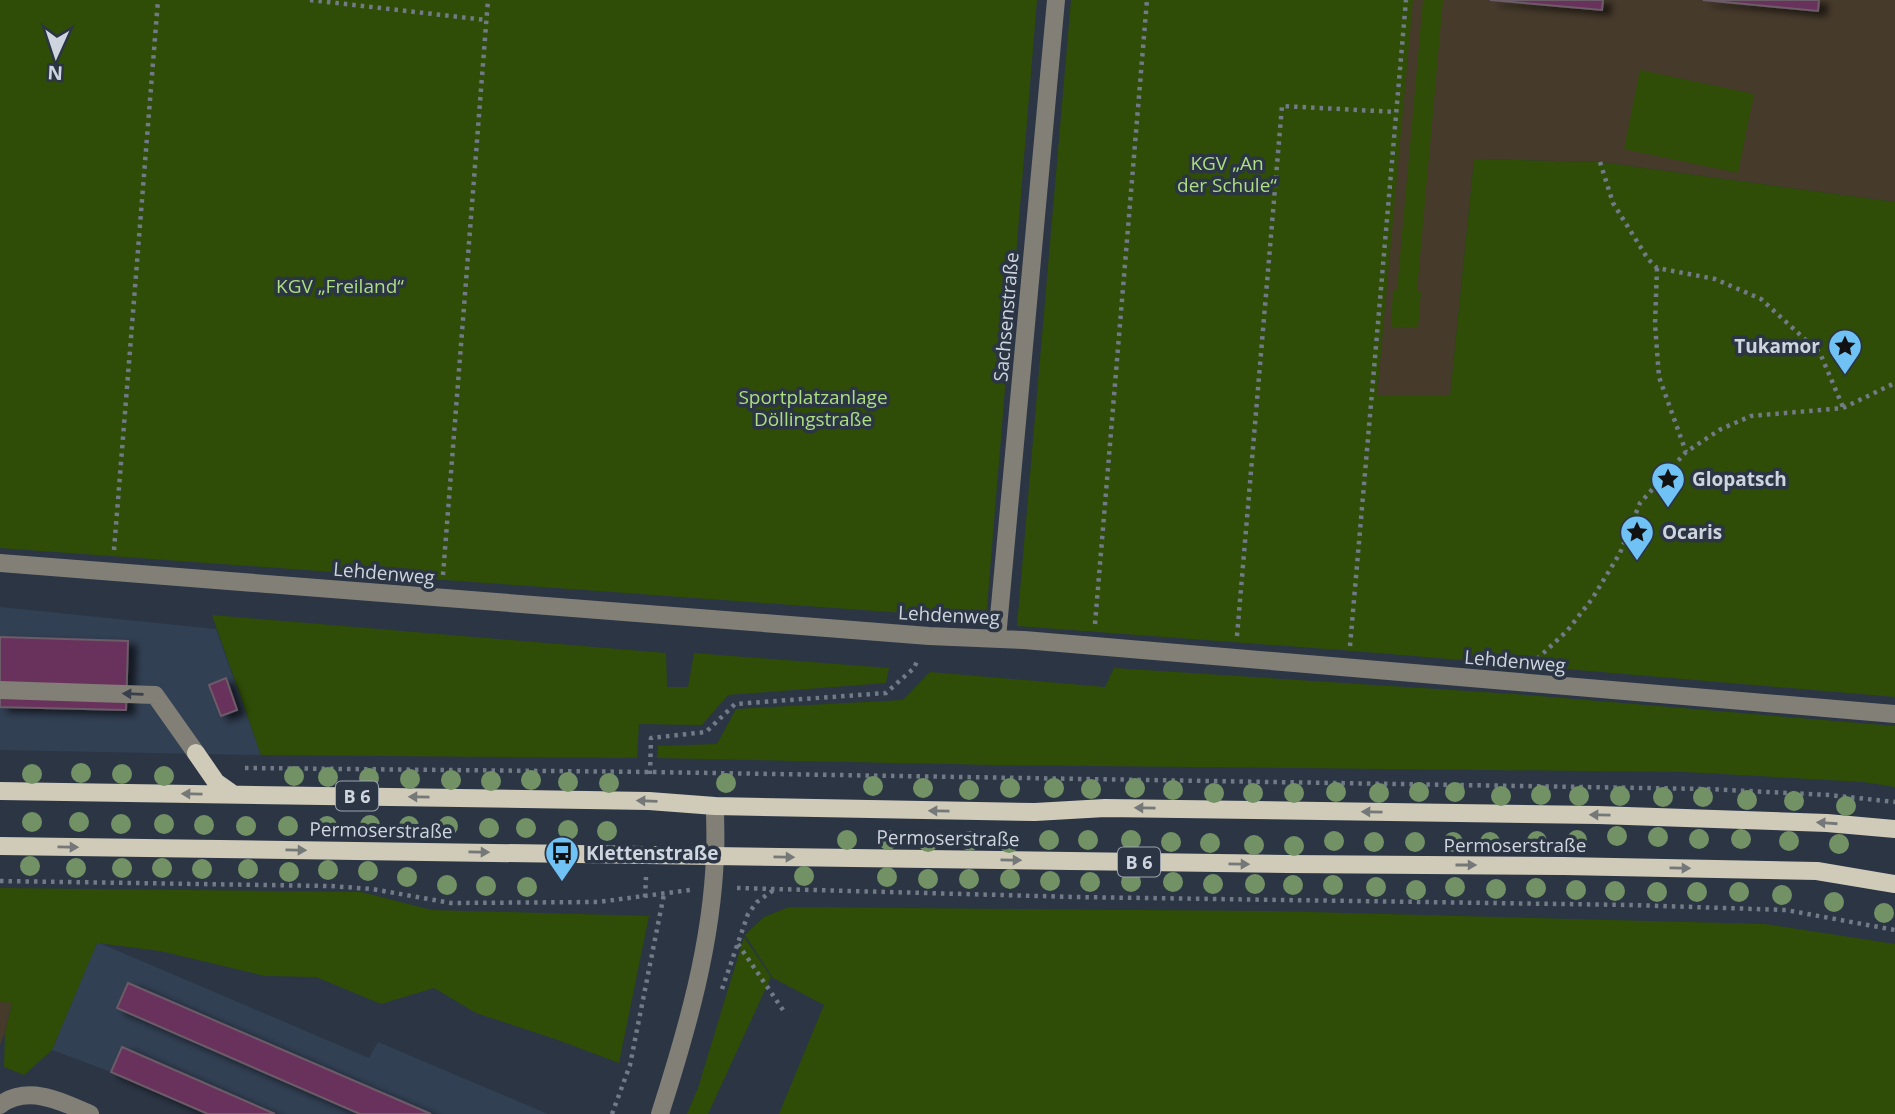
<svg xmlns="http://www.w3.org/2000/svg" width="1895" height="1114" viewBox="0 0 1895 1114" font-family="'Open Sans',sans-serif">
<defs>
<filter id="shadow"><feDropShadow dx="8" dy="4.5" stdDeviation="3.5" flood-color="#0009"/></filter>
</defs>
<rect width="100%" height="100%" fill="#2b3544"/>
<!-- built -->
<path fill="#324054" d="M0 607 216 629 261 755 0 750Z
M97 942 369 1058 378 1042 548 1114H208L111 1072 52 1050Z"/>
<!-- education -->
<path fill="#463a2b" d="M1412 0H1895V202L1600 162 1474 159 1450 397 1377 396Z
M0 1002H12L5 1033 0 1045Z"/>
<!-- green -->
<path fill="#2f4d07" d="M0 0H1037L986 619 0 548Z
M1071 0H1413L1377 396H1450L1474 159 1600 162 1895 202V697L1354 651 1017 626Z
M1423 0H1443L1417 291 1421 292 1418 328 1391 327 1393 290H1397Z
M1640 70 1754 94 1738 173 1624 149Z
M212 615 666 653 667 687H688L694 653 889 668 886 683 728 695 702 725 639 724 637 758 261 755Z
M1114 668 1514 694 1895 726V787L1863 782 1685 772 996 765 657 758 658 746 717 744 736 709 903 700 930 672 1105 687Z
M0 888 361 892 432 910 649 916 619 1063 555 1039 476 1013 434 988 381 1004 316 977 265 976 160 951 97 943 52 1050 24 1075 4 1067 5 1033 12 1003 0 1002Z
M789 907 1273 911 1765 924 1895 944V1114H779L824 1005 773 978 745 935 764 917Z
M744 937 771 977 708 1114H687L698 1088Z"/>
<!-- building -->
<path fill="#69305c" stroke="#6c5b67" stroke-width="2" filter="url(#shadow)" d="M1490 0H1603L1602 10Z
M1703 0H1819L1818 11Z
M0 637 128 641 126 710 0 707Z
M226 678 237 710 221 716 209 685Z
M128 983 431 1114H360L117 1008Z
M122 1047 275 1114H208L111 1072Z"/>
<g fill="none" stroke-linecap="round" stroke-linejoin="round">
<!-- path -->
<path stroke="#717a86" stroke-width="4.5" stroke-dasharray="3.5 5" stroke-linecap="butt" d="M310 0 486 20
M1600 162 1613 203 1648 259 1657 268 1715 279 1761 299 1820 353 1843 407
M1657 268 1655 324 1659 377 1686 452
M114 550 158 0
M443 575 488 0
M1095 624 1147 0
M1237 636 1282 106 1396 112
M1350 646 1406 0
M1537 659 1567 631 1592 599 1620 553 1640 503 1686 452 1721 429 1751 416 1843 408 1895 383
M245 768 650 772 1708 789 1829 795 1895 802
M650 774 651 738 706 732 735 704 886 693 914 668 918 659
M0 881 330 886 372 889 451 903 598 902 690 890
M737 888 1076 897 1631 905 1786 910 1895 930
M645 897 646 877
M738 944 783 1010
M722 989 748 914 757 902 775 889
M612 1114 630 1065 664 894"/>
<!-- minor -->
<path stroke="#827f77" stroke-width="18" d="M0 563 929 636 1024 640 1895 714
M997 638 1056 0
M0 690 155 695 196 753
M0 1105C28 1084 63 1102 90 1114
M660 1114C687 1030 712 943 715 855 716 839 715 822 715 806"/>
<!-- major -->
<path stroke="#d0cab8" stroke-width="18" d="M196 753 216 782 233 794
M0 791 649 801 715 806 1035 812 1105 808 1598 815 1827 823 1895 829
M0 846 1288 864 1563 866 1817 871 1895 884"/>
</g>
<!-- trees -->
<g fill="#729266">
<circle cx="81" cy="773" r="10"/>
<circle cx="32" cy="774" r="10"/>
<circle cx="122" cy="774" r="10"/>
<circle cx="164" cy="776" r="10"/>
<circle cx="294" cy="776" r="10"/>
<circle cx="328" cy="777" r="10"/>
<circle cx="369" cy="778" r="10"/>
<circle cx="410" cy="779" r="10"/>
<circle cx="451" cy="780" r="10"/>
<circle cx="531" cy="780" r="10"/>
<circle cx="491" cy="781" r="10"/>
<circle cx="568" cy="782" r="10"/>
<circle cx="609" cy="783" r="10"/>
<circle cx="726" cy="783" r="10"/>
<circle cx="873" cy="786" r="10"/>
<circle cx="923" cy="788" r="10"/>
<circle cx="1010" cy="788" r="10"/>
<circle cx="1054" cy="788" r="10"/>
<circle cx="1135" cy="788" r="10"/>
<circle cx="1091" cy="789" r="10"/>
<circle cx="969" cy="790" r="10"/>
<circle cx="1173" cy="790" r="10"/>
<circle cx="1336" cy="792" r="10"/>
<circle cx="1419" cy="792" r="10"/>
<circle cx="1455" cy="792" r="10"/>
<circle cx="1214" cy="793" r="10"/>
<circle cx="1253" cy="793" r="10"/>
<circle cx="1294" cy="793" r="10"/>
<circle cx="1379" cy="793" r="10"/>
<circle cx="1541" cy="795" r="10"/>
<circle cx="1501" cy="796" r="10"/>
<circle cx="1579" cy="796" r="10"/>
<circle cx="1620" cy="796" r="10"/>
<circle cx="1663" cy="797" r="10"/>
<circle cx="1703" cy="797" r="10"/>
<circle cx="1747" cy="800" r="10"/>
<circle cx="1794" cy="801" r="10"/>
<circle cx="1846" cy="806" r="10"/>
<circle cx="32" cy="822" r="10"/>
<circle cx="79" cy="822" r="10"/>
<circle cx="121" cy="824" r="10"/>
<circle cx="164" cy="824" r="10"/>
<circle cx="204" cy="825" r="10"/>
<circle cx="370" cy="825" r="10"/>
<circle cx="246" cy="826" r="10"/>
<circle cx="288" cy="826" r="10"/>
<circle cx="327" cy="826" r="10"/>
<circle cx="409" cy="826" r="10"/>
<circle cx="448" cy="826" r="10"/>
<circle cx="489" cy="828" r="10"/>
<circle cx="526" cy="828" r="10"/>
<circle cx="568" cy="830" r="10"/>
<circle cx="607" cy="831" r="10"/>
<circle cx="1617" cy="836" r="10"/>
<circle cx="1658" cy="837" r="10"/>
<circle cx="1699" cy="839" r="10"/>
<circle cx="1741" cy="839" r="10"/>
<circle cx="847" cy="840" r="10"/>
<circle cx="888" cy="840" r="10"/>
<circle cx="1049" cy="840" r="10"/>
<circle cx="1088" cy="840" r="10"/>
<circle cx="1131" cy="840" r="10"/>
<circle cx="1577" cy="840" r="10"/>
<circle cx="970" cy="841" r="10"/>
<circle cx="1334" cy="841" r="10"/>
<circle cx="1537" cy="841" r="10"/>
<circle cx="1789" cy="841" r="10"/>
<circle cx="928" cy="842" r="10"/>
<circle cx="1171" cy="842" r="10"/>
<circle cx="1374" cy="842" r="10"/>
<circle cx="1415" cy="842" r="10"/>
<circle cx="1453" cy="842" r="10"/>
<circle cx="1490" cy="842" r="10"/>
<circle cx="1009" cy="843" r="10"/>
<circle cx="1210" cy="843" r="10"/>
<circle cx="1839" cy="844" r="10"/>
<circle cx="1254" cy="845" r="10"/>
<circle cx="1294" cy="846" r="10"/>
<circle cx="30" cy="866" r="10"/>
<circle cx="76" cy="868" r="10"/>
<circle cx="122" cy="868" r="10"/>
<circle cx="162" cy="868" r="10"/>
<circle cx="202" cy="869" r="10"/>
<circle cx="248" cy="869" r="10"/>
<circle cx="328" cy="870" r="10"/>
<circle cx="368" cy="871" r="10"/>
<circle cx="289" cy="872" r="10"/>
<circle cx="804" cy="876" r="10"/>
<circle cx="407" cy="877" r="10"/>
<circle cx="887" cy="877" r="10"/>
<circle cx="928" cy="879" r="10"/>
<circle cx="969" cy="879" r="10"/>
<circle cx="1010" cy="879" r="10"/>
<circle cx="1050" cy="881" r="10"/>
<circle cx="1090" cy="882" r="10"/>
<circle cx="1131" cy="882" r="10"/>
<circle cx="1173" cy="882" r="10"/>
<circle cx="1213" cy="884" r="10"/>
<circle cx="1255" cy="884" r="10"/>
<circle cx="447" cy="885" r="10"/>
<circle cx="1293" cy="885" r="10"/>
<circle cx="1333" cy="885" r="10"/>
<circle cx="486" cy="886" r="10"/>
<circle cx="527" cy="887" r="10"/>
<circle cx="1376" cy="887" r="10"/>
<circle cx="1455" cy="887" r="10"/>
<circle cx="1536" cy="888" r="10"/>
<circle cx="1496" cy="889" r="10"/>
<circle cx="1416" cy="890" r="10"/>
<circle cx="1576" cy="890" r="10"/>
<circle cx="1615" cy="891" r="10"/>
<circle cx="1657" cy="892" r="10"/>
<circle cx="1697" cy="892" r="10"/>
<circle cx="1739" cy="892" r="10"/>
<circle cx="1782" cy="895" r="10"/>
<circle cx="1834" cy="902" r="10"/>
<circle cx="1884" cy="913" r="10"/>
</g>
<!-- one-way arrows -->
<defs><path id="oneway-solid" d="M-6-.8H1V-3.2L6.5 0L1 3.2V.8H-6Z" transform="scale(1.75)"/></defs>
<use fill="#38404c" href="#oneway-solid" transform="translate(133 694) rotate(-178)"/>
<g fill="#757878">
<use href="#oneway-solid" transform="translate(192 794) rotate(-179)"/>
<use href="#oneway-solid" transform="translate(419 797) rotate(-179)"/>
<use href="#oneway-solid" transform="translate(647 801) rotate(-178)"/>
<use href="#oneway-solid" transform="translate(1145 808) rotate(-179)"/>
<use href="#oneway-solid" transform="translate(939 811) rotate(-179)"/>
<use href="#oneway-solid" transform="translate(1372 812) rotate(-179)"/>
<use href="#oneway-solid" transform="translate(1600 815) rotate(-179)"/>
<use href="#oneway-solid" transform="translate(1827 823) rotate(-176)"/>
<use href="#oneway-solid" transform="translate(68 847) rotate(1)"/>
<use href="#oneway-solid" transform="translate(296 850) rotate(1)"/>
<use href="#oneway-solid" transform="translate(479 852) rotate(1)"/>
<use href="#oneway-solid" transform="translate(784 857) rotate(1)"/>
<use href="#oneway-solid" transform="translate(1011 860) rotate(1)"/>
<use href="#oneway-solid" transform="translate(1239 864) rotate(1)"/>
<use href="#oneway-solid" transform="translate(1466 865)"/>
<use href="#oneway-solid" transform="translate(1680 868) rotate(1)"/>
</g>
<!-- icons -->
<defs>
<g id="sight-pin" transform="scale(1.75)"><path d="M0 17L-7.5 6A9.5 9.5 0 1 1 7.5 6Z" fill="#70c2f4" stroke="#2b3544"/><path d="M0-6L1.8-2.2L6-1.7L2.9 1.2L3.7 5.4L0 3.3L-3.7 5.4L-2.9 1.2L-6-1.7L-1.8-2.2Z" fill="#111"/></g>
<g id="bus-pin" transform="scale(1.75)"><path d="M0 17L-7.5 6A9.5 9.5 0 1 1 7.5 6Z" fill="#70c2f4" stroke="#2b3544"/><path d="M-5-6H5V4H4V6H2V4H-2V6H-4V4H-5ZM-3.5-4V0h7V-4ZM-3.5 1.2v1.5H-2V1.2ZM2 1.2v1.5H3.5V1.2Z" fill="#111"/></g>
</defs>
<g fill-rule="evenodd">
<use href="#sight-pin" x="1845" y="346"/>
<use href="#sight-pin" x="1668" y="479"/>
<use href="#sight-pin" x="1637" y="532"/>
<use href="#bus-pin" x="562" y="853"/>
</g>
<g text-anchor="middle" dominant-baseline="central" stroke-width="7" stroke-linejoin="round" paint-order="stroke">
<!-- shield labels -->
<g fill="#2b3544" stroke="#9ea5b0" stroke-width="2">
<rect x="336" y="781.5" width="42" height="29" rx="5"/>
<rect x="1118" y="847.5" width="42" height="29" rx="5"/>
</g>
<g font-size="18" font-weight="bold" fill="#cfd5de">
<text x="357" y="796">B 6</text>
<text x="1139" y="862">B 6</text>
</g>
<!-- park labels -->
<g font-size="19" fill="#adde82" stroke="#2b3544">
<text x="1227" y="163">KGV „An<tspan x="1227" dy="22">der Schule“</tspan></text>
<text x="340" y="286">KGV „Freiland“</text>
<text x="813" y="397">Sportplatzanlage<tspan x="813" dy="22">Döllingstraße</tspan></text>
</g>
<!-- street labels -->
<g font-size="19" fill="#cfd5de" stroke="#2b3544">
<text transform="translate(1006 317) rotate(-85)">Sachsenstraße</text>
<text transform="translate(384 573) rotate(5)">Lehdenweg</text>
<text transform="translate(949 615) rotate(3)">Lehdenweg</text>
<text transform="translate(1515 661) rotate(5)">Lehdenweg</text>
<text transform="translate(381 830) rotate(1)">Permoserstraße</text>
<text transform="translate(948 838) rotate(1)">Permoserstraße</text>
<text x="1515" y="845">Permoserstraße</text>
</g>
<!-- poi labels -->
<g font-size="19" font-weight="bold" fill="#cfd5de" stroke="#2b3544" text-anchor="start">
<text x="1820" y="346" text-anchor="end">Tukamor</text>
<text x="1692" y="479">Glopatsch</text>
<text x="1662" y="532">Ocaris</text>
<text x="586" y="853">Klettenstraße</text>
</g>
</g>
<!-- north arrow -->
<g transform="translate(56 56) rotate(183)" stroke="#2b3544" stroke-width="5" paint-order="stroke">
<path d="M0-5L12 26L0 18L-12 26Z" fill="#cfd5de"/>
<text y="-10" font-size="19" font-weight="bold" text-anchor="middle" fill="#cfd5de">N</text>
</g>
</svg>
